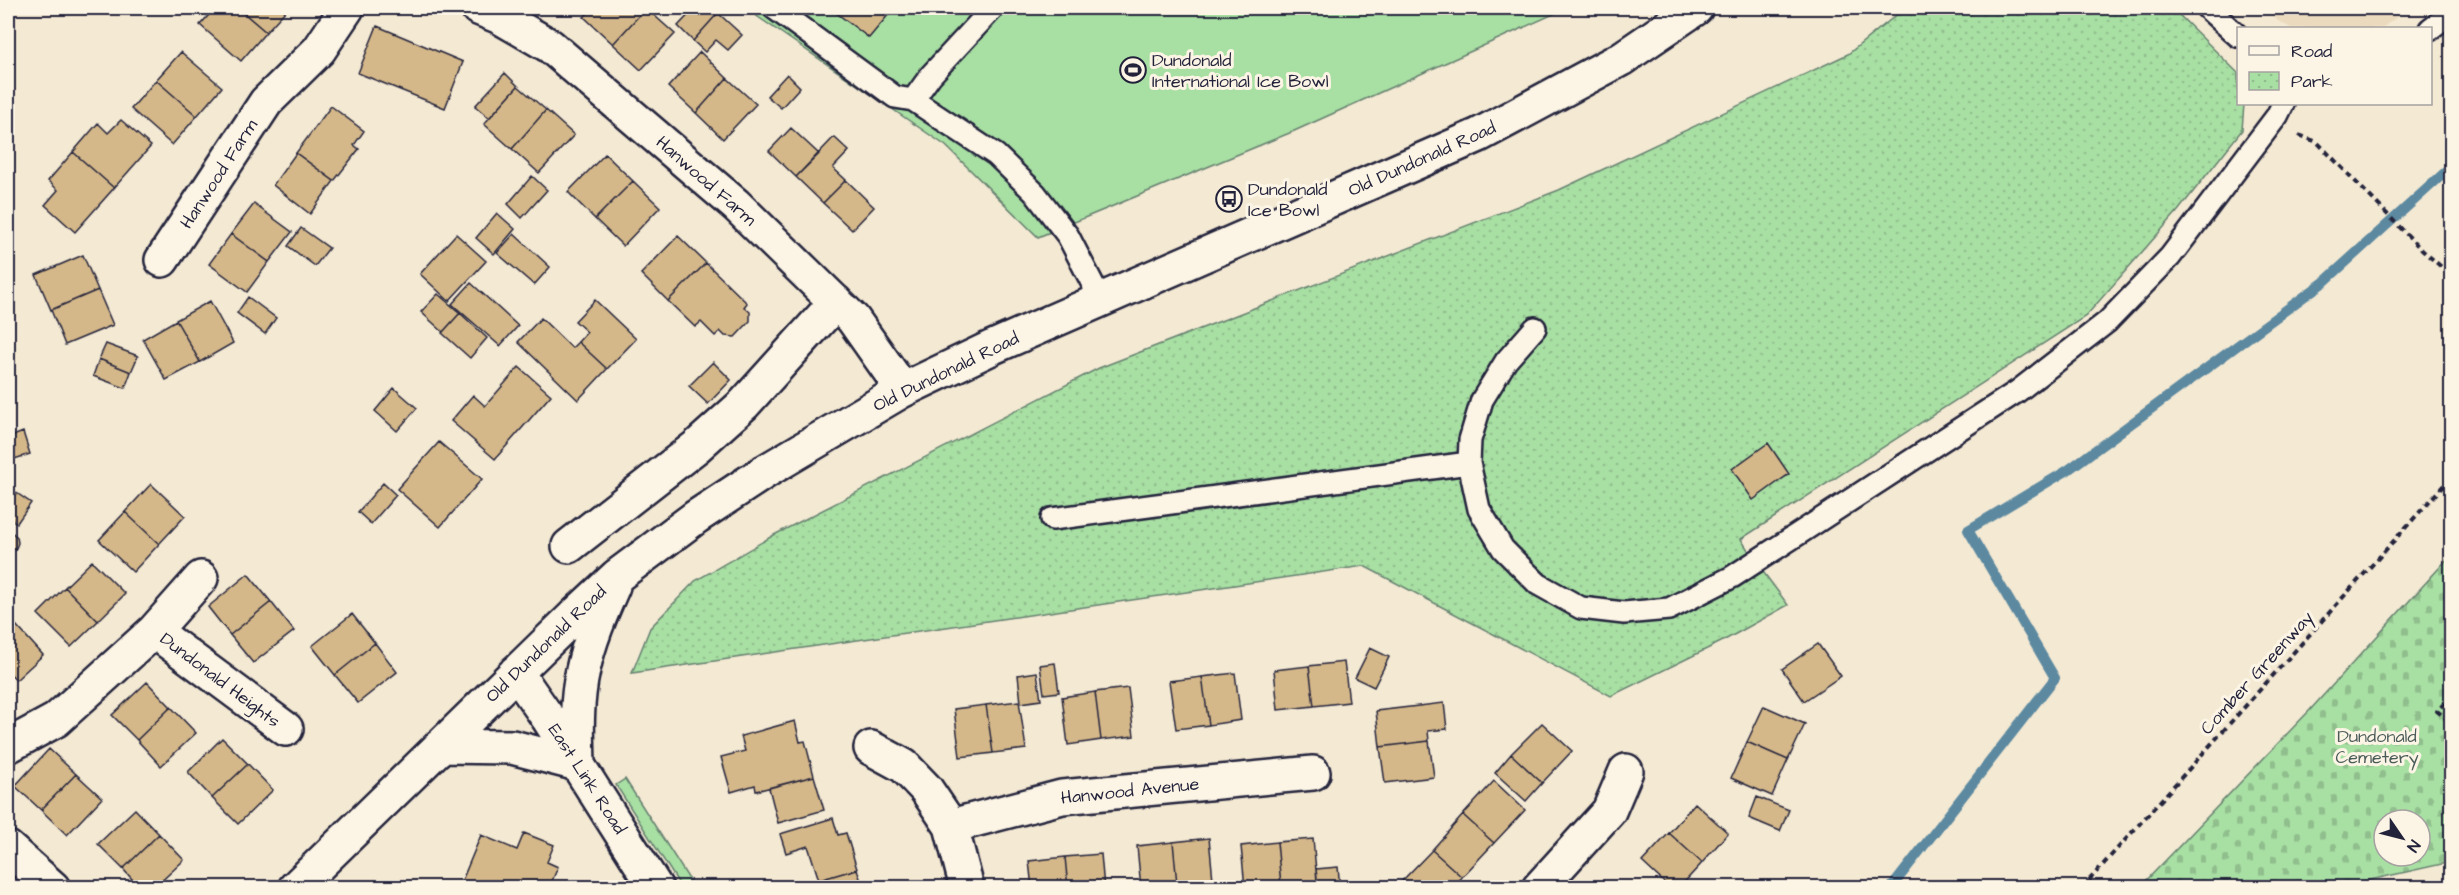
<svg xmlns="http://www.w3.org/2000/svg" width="2459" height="895" viewBox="0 0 2459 895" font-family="'Architects Daughter',sans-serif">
<defs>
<pattern id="cemetery-stones" width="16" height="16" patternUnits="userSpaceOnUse" patternTransform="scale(1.5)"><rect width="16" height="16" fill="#a8dfa3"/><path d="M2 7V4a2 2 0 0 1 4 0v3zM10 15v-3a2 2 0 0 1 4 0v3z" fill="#90bf8d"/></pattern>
<pattern id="park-dots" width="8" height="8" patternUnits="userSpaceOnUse" patternTransform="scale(1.5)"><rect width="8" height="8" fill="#a8dfa3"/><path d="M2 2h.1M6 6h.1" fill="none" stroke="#90bf8d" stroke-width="1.8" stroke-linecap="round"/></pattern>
</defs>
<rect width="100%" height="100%" fill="#f4e9d3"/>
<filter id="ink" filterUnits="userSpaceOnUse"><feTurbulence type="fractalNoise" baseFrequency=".0167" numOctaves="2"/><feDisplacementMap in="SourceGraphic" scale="12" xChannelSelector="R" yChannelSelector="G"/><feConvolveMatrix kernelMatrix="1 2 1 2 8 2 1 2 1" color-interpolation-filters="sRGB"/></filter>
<g filter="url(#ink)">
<!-- built -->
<path fill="#ebdabd" d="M2265 8H2409L2382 28H2291L2278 21Z"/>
<!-- grass -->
<path fill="#a8dfa3" stroke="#65806f" stroke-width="1.5" d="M745 8H1567L1292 132 1038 237 946 146Z
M625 779 694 887H681L616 785Z"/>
<!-- cemetery -->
<path fill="url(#cemetery-stones)" stroke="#65806f" stroke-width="1.5" fill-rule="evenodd" d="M2451 555V862L2339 887H2140L2310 710ZM2384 820H2420V856H2384Z"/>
<!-- park -->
<path fill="url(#park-dots)" stroke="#65806f" stroke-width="1.5" d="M1905 8H2172L2238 73V104H2244L2242 130 2178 211 2086 316 1741 539 1755 561 1788 605 1721 642 1611 696 1364 566 632 673 650 628 695 581 774 535 1099 368 1559 190 1848 54Z"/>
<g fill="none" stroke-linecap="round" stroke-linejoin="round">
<!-- stream -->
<path stroke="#5c89a0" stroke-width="10" d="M1891 888 2055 678 1968 530 2068 470 2324 282 2452 166"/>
</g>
<!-- building -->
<path fill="#d5b889" stroke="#22223b" stroke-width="1.5" d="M215 8H238L266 32 241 61 200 25Z
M238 8H288L266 32Z
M593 8H646L613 44 584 17Z
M646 8 675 34 641 70 613 44Z
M695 8H712L718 13 693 41 678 26Z
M830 8H894L869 38Z
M718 13 742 35 728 50 716 40 705 52 693 41Z
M377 26 463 62 445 108 358 73Z
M181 52 222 87 197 116 156 80Z
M700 52 727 78 696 113 668 87Z
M505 73 518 86 489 118 475 106Z
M787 74 800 87 781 108 767 96Z
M727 78 756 104 723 139 696 113Z
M156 80 197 116 172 145 131 109Z
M518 86 546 110 512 149 484 124Z
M331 106 364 131 354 145 359 149 334 181 296 153Z
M546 110 574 135 539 173 512 149Z
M121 120 151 146 114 188 73 152 98 123 108 133Z
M791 128 819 154 796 177 769 151Z
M834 137 849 151 833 168 846 180 823 203 796 177Z
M73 152 114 188 75 232 45 205 58 190 48 181Z
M296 153 334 181 310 214 273 185Z
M605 154 633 181 595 219 568 192Z
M532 176 547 190 522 218 508 204Z
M846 180 874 207 852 230 823 203Z
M633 181 660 207 623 246 595 219Z
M254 204 292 232 269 262 231 234Z
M497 213 515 229 494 254 476 238Z
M301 228 329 248 315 266 288 246Z
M231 234 269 262 247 292 209 264Z
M456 234 486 261 449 301 420 274Z
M514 234 550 267 534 285 497 253Z
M678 236 706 263 668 301 641 274Z
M83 255 98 290 51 310 36 275Z
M706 263 747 303 744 307 750 312V321L735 337 725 336 720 331 715 336 701 322 695 327 668 301Z
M471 283 518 326 500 346 452 304Z
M98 290 113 325 65 345 51 310Z
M438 294 460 313 443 332 421 312Z
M248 297 276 318 265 334 237 313Z
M595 300 636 339 607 369 578 342 587 332 575 321Z
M210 301 233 343 200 362 176 320Z
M460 313 487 338 470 358 442 333Z
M541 318 572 348 578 342 607 369 578 400 518 342Z
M176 320 200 362 166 380 143 339Z
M106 344 138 356 131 372 99 359Z
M99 359 131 372 125 388 93 376Z
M713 362 731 380 708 404 689 386Z
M519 367 551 395 495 459 451 421 473 395 485 406Z
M394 388 417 408 397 431 375 411Z
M23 432 30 454 8 461V438Z
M439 442 482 479 440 527 397 489Z
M1768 443 1789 474 1753 500 1732 469Z
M383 483 396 495 371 524 358 512Z
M151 484 185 516 159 544 125 512Z
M8 487 31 503 17 523 8 517Z
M125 512 159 544 133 572 99 540Z
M8 529 17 537 18 543 16 548 8 552Z
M92 561 125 594 98 621 65 587Z
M248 574 271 602 230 635 208 607Z
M65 587 98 621 71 647 38 614Z
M271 602 294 631 253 663 230 635Z
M352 614 375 643 335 675 312 646Z
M15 624 43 655 16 680 8 671V631Z
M375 643 397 672 358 703 335 675Z
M1818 644 1841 676 1804 701 1782 669Z
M1370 648 1389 657 1374 687 1355 678Z
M1344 662 1349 702 1314 706 1309 666Z
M1055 663 1059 692 1044 694 1040 665Z
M1309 666 1314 706 1278 710 1274 670Z
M1037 672 1041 700 1021 703 1018 675Z
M1235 673 1241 720 1209 725 1202 677Z
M1202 677 1209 725 1176 729 1169 681Z
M147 682 171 707 137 740 112 715Z
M1128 688 1134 736 1101 740 1095 692Z
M1095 692 1101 740 1068 745 1062 697Z
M1019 701 1026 749 993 753 986 705Z
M1444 703 1447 729 1428 731 1429 741 1380 747 1376 711Z
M986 705 993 753 960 757 954 709Z
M1764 706 1805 724 1788 760 1747 742Z
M171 707 196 733 161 766 137 740Z
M795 721 800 742 805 741 814 776 756 791 755 785 731 792 721 757 745 751 741 736Z
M1542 723 1572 751 1542 783 1511 754Z
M222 738 248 764 212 798 188 772Z
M1429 741 1434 777 1385 783 1380 747Z
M1747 742 1788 760 1772 796 1731 778Z
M49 749 76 774 41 810 15 786Z
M1511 754 1542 783 1526 801 1495 773Z
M248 764 273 790 238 824 212 798Z
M76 774 102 798 67 835 41 810Z
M814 776 824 810 778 823 769 788Z
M1494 781 1525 810 1494 843 1463 815Z
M1757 797 1789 810 1780 831 1749 818Z
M1695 803 1728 833 1702 863 1669 833Z
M135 809 159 834 123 869 98 844Z
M1463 815 1494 843 1462 877 1432 850Z
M833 818 838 835 846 833 857 869 819 880 808 846 786 853 780 834Z
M524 833 554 845 547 862 558 867 549 888H472L461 883 481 835 517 850Z
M1669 833 1702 863 1679 888H1670L1642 862Z
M159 834 184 860 154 888H140L123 869Z
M1209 838 1213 880 1177 884 1173 842Z
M1313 839 1317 881 1281 885 1277 842Z
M1173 842 1177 884 1141 888 1137 846Z
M1277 842 1281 885 1245 888 1241 846Z
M1432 850 1462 877 1453 888H1405L1400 883Z
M1101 854 1104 888H1068L1065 857Z
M1065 857 1068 888H1032L1029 861Z
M1338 867 1340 888H1318L1316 869Z
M857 869 863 888H821L819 880Z"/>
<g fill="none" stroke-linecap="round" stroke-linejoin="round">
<!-- lane casing -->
<g stroke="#22223b" stroke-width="26">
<path id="lane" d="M774 8 895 97 913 100
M993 8 931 75 913 100 996 155 1035 193 1068 236 1101 300
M2207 8 2238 36
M2430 29 2452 12
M1535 328 1506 361 1482 400 1470 440 1469 463 1479 509 1503 549 1538 584 1581 608 1624 613 1669 609 1732 577 2018 391 2107 322 2170 257 2277 116 2283 104
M1052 519 1469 463"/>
</g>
<!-- street casing -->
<g stroke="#22223b" stroke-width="38">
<path id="street" d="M478 8 500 17 550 46 736 205 853 319 903 390
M162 260 266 102 319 50 347 8
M569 546 696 447 744 404 836 302
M154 631 286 729
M8 746 56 720 154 631 201 578
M871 748 904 766 926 789 951 826 967 888
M951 826 1062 797 1313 773
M8 848 53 888
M1539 888 1609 811 1626 771"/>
</g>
<!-- secondary casing -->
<g stroke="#22223b" stroke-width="38">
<path id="secondary" d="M516 672 548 718 656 888
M440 746 512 747 578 764C577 733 576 700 583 670 589 641 601 613 613 586
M295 888 574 616 617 576 696 517 766 471 903 390 993 347 1479 135 1621 59 1696 8"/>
</g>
<!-- path -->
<path stroke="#22223b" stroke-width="4" stroke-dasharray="6 4.5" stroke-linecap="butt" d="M2299 135 2317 142 2423 251 2452 276
M2452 695 2437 711 2452 724
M2082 888 2452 476"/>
<!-- lane -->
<use href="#lane" stroke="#fcf5e5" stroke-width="21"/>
<!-- street -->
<use href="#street" stroke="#fcf5e5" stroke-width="33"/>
<!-- secondary -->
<use href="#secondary" stroke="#fcf5e5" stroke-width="33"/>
</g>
</g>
<!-- icons -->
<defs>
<g id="stadium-ring" transform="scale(1.35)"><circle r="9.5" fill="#fcf5e5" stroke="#22223b" stroke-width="1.5"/><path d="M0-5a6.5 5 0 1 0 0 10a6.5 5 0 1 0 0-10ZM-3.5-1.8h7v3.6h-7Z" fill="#22223b"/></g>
<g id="bus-ring" transform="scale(1.35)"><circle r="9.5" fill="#fcf5e5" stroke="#22223b" stroke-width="1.5"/><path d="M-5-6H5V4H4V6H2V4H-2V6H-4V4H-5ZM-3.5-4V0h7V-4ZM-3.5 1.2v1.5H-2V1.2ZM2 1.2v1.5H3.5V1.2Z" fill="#22223b"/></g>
</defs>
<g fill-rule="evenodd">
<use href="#stadium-ring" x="1133" y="70"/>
<use href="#bus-ring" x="1229" y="199"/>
</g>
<g text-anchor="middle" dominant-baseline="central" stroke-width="6" stroke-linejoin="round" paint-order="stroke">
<!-- poi labels -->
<g font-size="18" fill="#22223b" stroke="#fcf5e5" text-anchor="start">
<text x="1152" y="60">Dundonald<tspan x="1152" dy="21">International Ice Bowl</tspan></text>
<text x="1248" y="189">Dundonald<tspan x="1248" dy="21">Ice Bowl</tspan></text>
</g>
<!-- street labels -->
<g font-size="18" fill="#22223b" stroke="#fcf5e5">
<text transform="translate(1422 159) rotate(-24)">Old Dundonald Road</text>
<text transform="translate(219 174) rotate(-57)">Hanwood Farm</text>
<text transform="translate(706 181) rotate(41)">Hanwood Farm</text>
<text transform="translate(946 372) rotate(-26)">Old Dundonald Road</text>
<text transform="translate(546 644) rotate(-44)">Old Dundonald Road</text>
<text transform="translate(2257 673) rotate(-48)">Comber Greenway</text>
<text transform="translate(220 680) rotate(37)">Dundonald Heights</text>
<text transform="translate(587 779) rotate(57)">East Link Road</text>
<text transform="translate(1130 791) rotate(-6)">Hanwood Avenue</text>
</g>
<!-- park labels -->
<g font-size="18" fill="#4a5b5a" stroke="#fcf5e5">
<text x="2377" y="736">Dundonald<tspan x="2377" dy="21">Cemetery</tspan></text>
</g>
</g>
<!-- margin -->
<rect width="2459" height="895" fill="none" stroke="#fcf5e5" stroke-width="30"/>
<rect x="15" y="15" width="2429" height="865" fill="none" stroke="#22223b" stroke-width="2" filter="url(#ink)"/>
<!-- legend -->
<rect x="2237" y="27" width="195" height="78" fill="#fcf5e5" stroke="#a5a1a1" stroke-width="1.5"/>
<rect x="2249" y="46" width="30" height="9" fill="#fcf5e5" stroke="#a5a1a1" stroke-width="1.5"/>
<text x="2291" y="57" font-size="18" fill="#22223b">Road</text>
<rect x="2249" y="72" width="30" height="18" fill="url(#park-dots)" stroke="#a5a1a1" stroke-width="1.5"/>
<text x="2291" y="87" font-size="18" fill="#22223b">Park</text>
<!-- north arrow -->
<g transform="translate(2402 838) rotate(125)"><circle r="28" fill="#fcf5e5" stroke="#a5a1a1" stroke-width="1.5"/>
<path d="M0-4.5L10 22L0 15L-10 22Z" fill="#22223b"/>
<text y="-9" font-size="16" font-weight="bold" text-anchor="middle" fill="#22223b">N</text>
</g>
</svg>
